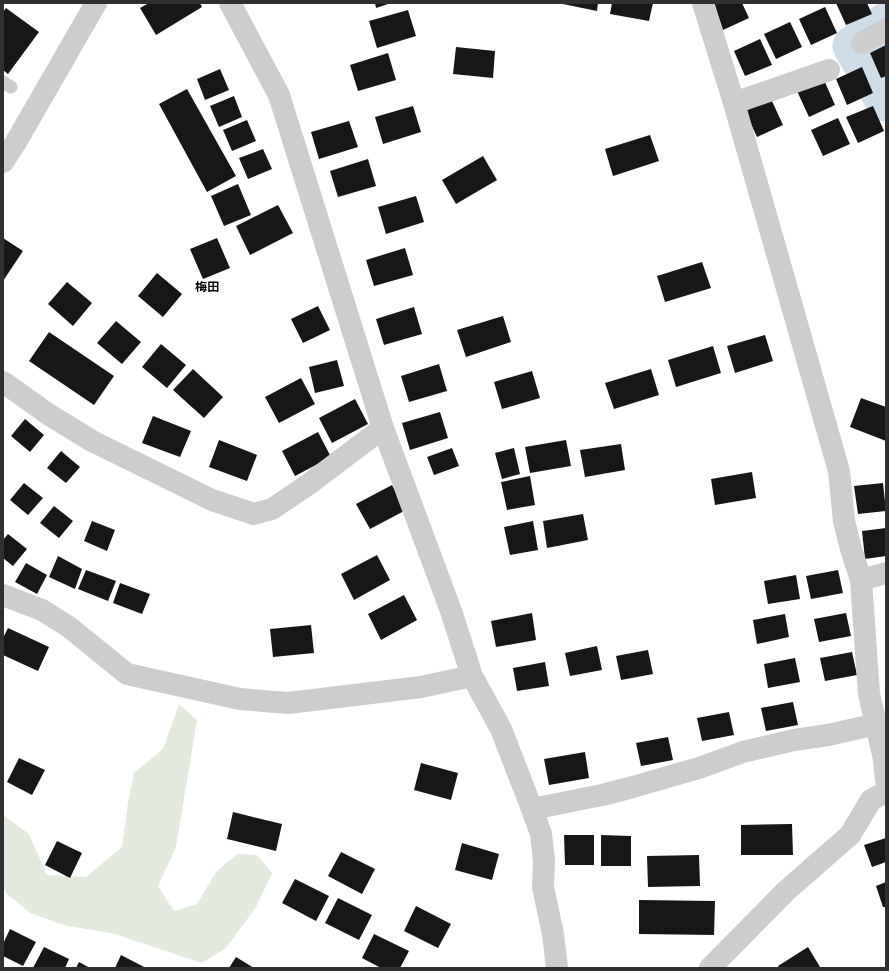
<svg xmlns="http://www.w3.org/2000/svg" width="889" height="971" viewBox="0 0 889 971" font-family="'Nunito Sans','Noto Sans JP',sans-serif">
<rect width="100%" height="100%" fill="#fff"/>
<!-- green -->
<path fill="#e2e9dd" d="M179 704 197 720 176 847 158 886 174 911 197 904 216 872 237 854 257 855 272 873 256 907 226 948 202 963 115 934 64 925 30 913 6 893 3 883V815L29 834 47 875 86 877 122 847 128 803 134 773 163 749Z"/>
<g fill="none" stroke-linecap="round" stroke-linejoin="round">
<!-- river -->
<path stroke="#cfdde9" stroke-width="41" d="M886 23 853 46 886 101"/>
</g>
<!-- building -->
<path fill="#171717" d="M149 3H200L202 7 156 35 140 8Z
M375 3H391L376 8Z
M558 3H598L597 11Z
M612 3H653L649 21 610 14Z
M714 3H742L749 18 723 30Z
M836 3H867L872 14 846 25Z
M825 7 837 33 811 45 799 19Z
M6 8 39 32 8 74 3 70V12Z
M408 10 416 36 377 48 369 21Z
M790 22 802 47 776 59 764 34Z
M760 39 772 65 745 76 734 51Z
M886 45V76L881 78 870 53Z
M456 47 495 51 493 78 453 74Z
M388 53 396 80 358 91 350 65Z
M862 67 873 93 847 105 836 79Z
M220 69 229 90 205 100 197 79Z
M824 80 835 105 809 117 797 91Z
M187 89 236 176 207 192 159 104Z
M234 96 242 117 219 127 210 106Z
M771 99 783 125 757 137 745 111Z
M413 106 421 132 383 144 375 117Z
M873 106 884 131 858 143 846 117Z
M838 118 850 144 823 156 811 130Z
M247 120 256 141 232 151 223 130Z
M349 121 358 147 319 159 311 132Z
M650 135 659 161 613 176 605 149Z
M263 149 272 169 248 179 239 158Z
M483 156 497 180 456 204 442 180Z
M368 159 376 186 338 197 330 171Z
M238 184 251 215 224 226 211 196Z
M416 196 424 222 386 234 378 207Z
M278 205 293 233 250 255 236 226Z
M3 238 23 251 3 281Z
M217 238 230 268 203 279 190 249Z
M405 248 413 275 374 286 366 260Z
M702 262 711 288 665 302 657 276Z
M157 273 182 294 163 317 138 296Z
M67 282 92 303 73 326 48 304Z
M318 306 330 330 303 343 291 319Z
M414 307 422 334 384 345 376 319Z
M503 316 511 342 466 357 457 330Z
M116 321 141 342 122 364 97 343Z
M49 332 114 376 94 405 29 361Z
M765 335 773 361 735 373 727 346Z
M161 344 186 365 167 388 142 367Z
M713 346 721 373 676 387 668 360Z
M337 360 344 386 315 393 309 367Z
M439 364 447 391 409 402 401 376Z
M193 369 223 397 204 418 173 390Z
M651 369 659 395 614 409 605 383Z
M532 371 540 398 502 409 494 382Z
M301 378 315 404 279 423 265 397Z
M861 398 886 407V441L850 427Z
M355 399 368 424 332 443 319 418Z
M440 412 448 438 410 450 402 423Z
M153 416 191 431 180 457 142 443Z
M25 419 44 435 30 452 11 436Z
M318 432 331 457 295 476 282 451Z
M219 440 257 455 247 481 209 467Z
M566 440 571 466 530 473 525 447Z
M621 444 625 470 585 477 580 450Z
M452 448 459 466 434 475 427 457Z
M514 448 520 474 502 479 495 453Z
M61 451 80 467 66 483 47 468Z
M752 472 756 498 715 505 711 479Z
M530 476 535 505 507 510 501 482Z
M24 483 43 498 28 515 10 500Z
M883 483 886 511 858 514 854 486Z
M392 485 406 510 370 529 356 504Z
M54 506 73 521 59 538 40 523Z
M583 514 588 540 547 548 543 521Z
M92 521 115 530 107 551 84 541Z
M533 521 538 550 510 555 504 527Z
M886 528V556L865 559 862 531Z
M8 534 27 549 13 566 3 558V540Z
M377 555 390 580 354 600 341 574Z
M58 556 82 569 75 589 49 577Z
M26 563 47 575 37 594 15 582Z
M86 570 116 581 108 601 78 589Z
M838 570 843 593 811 599 806 576Z
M796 575 800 599 768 604 764 581Z
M120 583 150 594 142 614 113 603Z
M404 595 417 620 381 640 368 614Z
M532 613 536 640 496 647 491 621Z
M846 613 851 636 819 642 814 619Z
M785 614 789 637 757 644 753 620Z
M311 625 314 653 273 657 270 629Z
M8 628 49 647 38 671 3 655V638Z
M597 646 602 670 570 676 565 653Z
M648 650 653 674 621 680 616 656Z
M852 652 857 675 825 681 820 658Z
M795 658 800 682 768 688 764 664Z
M545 662 549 686 517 691 513 668Z
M793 702 798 725 766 731 761 708Z
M729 712 734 735 702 741 697 718Z
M668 737 673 760 641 766 636 743Z
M585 752 589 778 549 785 544 759Z
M19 758 45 770 32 795 7 782Z
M421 763 458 773 451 800 414 790Z
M233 812 282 824 276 851 227 839Z
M792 824 793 855H741V825Z
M564 835H594V865H565Z
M601 835 631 836V866H601Z
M886 838V862L872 867 864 845Z
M57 841 82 853 70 878 45 865Z
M462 843 499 854 492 880 455 870Z
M341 852 375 869 362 894 328 876Z
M699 855 700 886 648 887 647 856Z
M295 879 329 896 316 921 282 903Z
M886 882V907H883L876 886Z
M338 898 372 915 359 940 325 923Z
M639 900 715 901 714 935 639 934Z
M416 906 451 924 438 948 404 931Z
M10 929 36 942 23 966 3 956V944Z
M374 934 409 951 400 968H381L362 958Z
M44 947 69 959 65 968H33Z
M808 947 820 967 779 968 778 966Z
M121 955 146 968H115Z
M236 957 254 968H229Z
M79 962 90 968H76Z"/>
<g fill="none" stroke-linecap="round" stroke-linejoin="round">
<!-- service -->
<path stroke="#cdcdcd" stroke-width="13" d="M3 82 11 87"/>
<!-- minor -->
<path stroke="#cdcdcd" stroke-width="22" d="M230 3 279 95 383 428 451 611 472 676 501 729 532 809 541 834 544 861 543 887 553 934 557 968
M703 3 734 103 839 471 844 521 851 549 861 580 869 694 884 759 886 780
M862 43 886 29
M734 103 829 70
M3 382 48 414 92 441 212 500 254 514 272 509 309 484 383 428
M861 580 886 573
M3 595 42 610 69 627 127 674 240 699 288 703 421 687 472 676
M532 809 602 795 633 787 699 768 743 752 794 740 828 735 877 724
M710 968 786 891 850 835 871 800 886 792"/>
<!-- tertiary -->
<path stroke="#cdcdcd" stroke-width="22" d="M3 162 16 142 96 3"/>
</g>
<g text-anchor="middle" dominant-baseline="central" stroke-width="4" stroke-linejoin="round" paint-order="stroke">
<!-- neighbourhood labels -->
<g font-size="12" font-weight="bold" fill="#000" stroke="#fff">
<text x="207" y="287">梅田</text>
</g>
</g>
<!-- border -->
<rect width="889" height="971" fill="none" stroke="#303030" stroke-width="8"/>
</svg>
